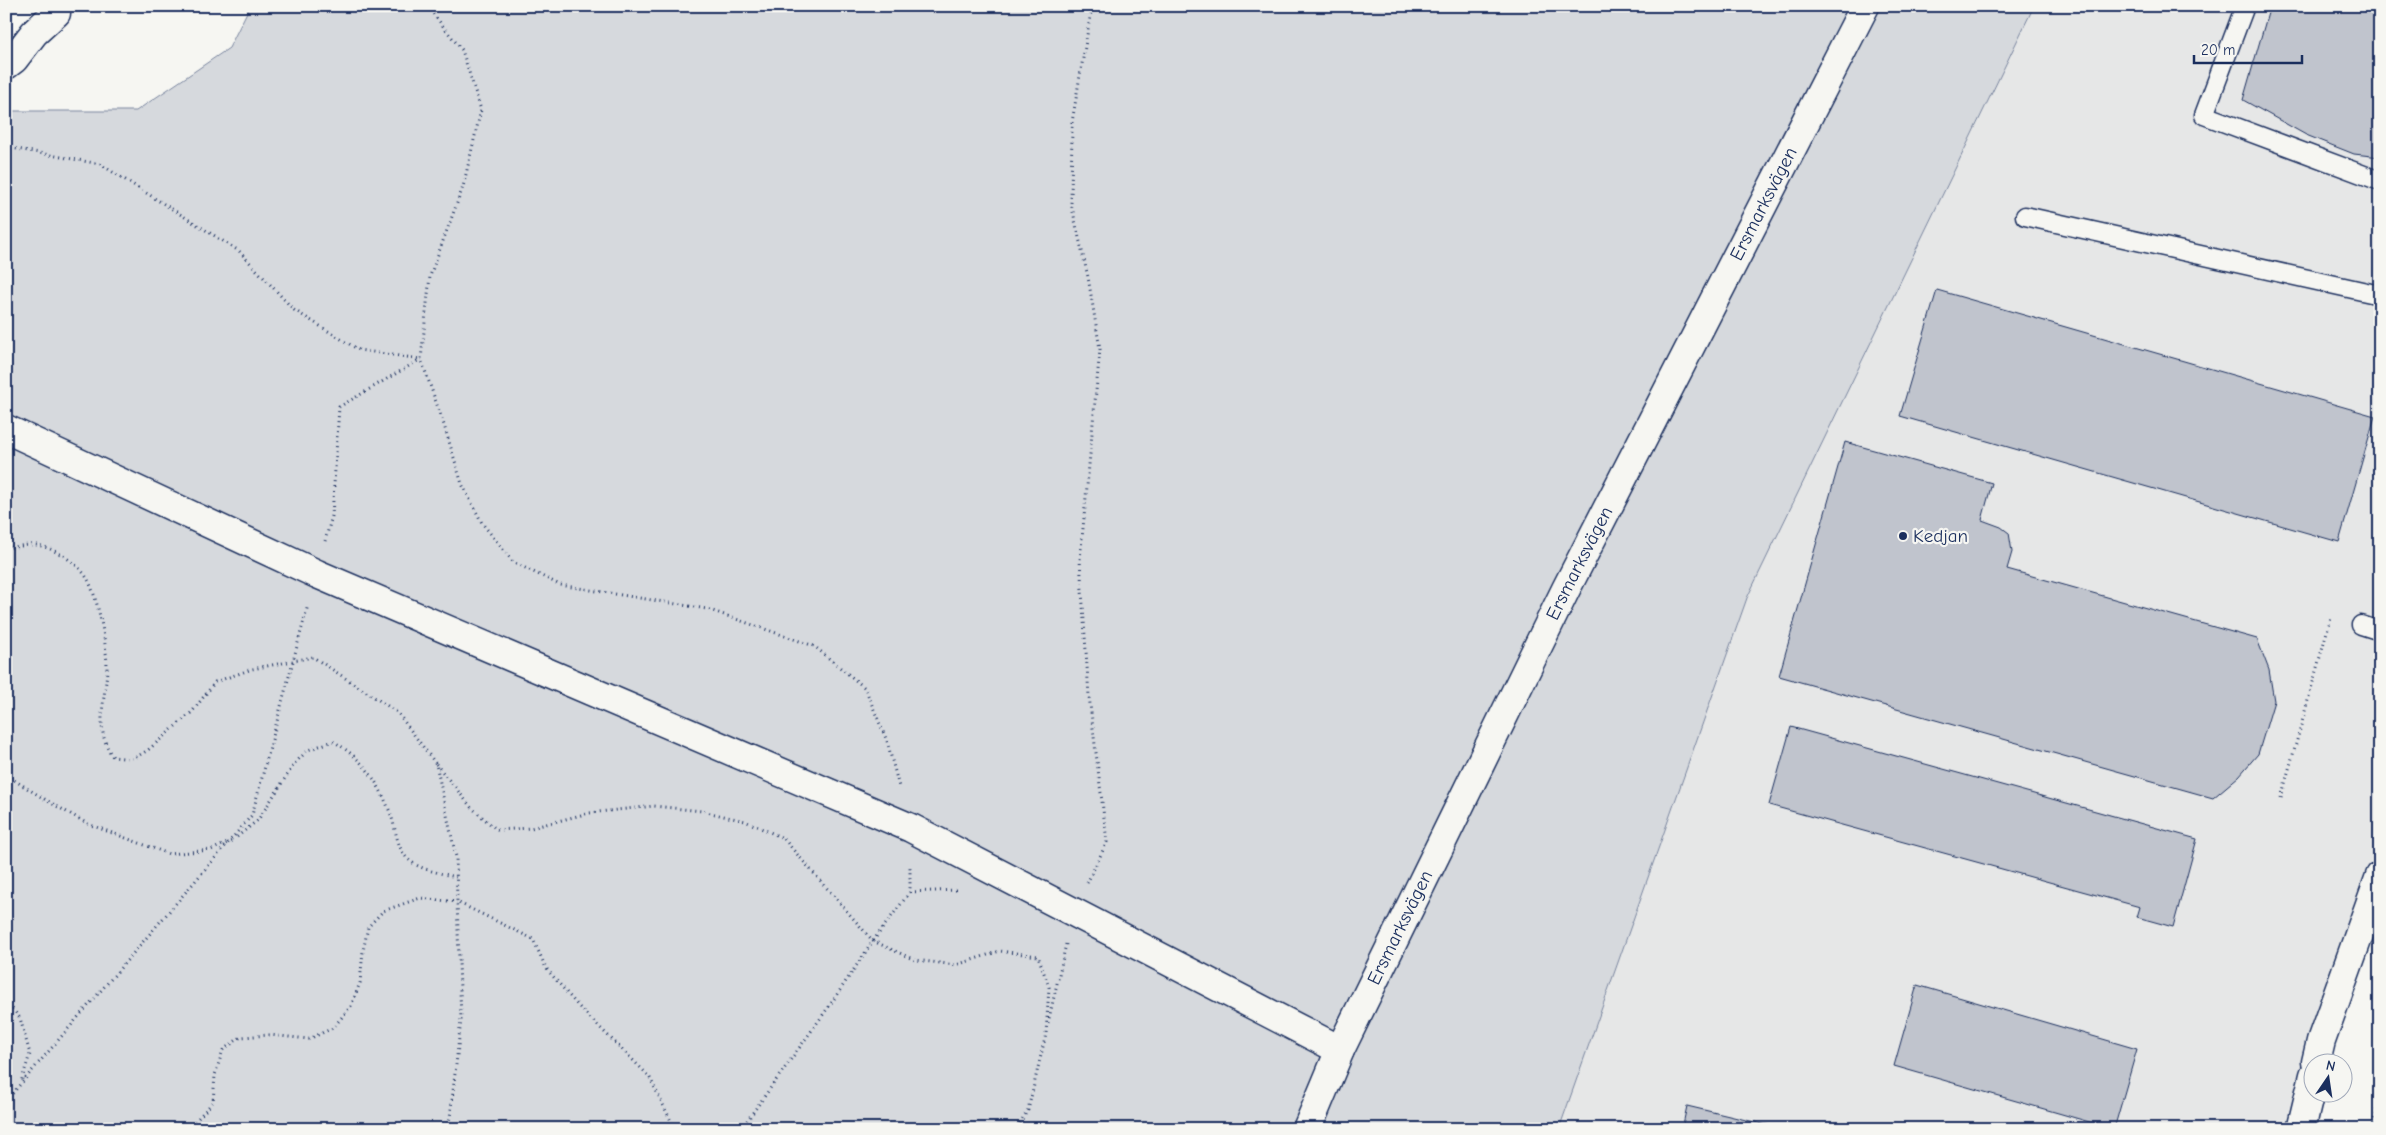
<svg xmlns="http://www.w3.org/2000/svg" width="2386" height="1135" viewBox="0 0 2386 1135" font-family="'Comic Neue',sans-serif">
<rect width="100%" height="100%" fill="#f6f6f2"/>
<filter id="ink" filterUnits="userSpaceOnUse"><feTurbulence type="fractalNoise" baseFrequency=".02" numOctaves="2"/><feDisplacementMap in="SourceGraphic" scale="10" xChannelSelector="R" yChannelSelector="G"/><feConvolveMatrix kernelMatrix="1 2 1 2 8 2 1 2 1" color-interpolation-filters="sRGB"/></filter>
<g filter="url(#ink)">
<!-- built -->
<path fill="#e6e7e7" d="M2034 6H2380V876L2301 1129H1559L1747 598Z"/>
<!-- green -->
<path fill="#d6d9dd" stroke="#78849e" d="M250 6H2034L1747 598 1559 1129H6V111H136L229 48Z"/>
<!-- building -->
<path fill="#c0c4cd" stroke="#1b2f5e" d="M2270 6H2380V157L2354 154 2306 135 2243 100Z
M1937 290 2375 416 2339 542 1900 416Z
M1845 442 1992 483 1982 520 2001 527 2009 533 2012 552 2007 569 2257 639 2269 670 2274 701 2258 754 2239 776 2213 798 1779 676Z
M1791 727 2197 839 2173 927 2137 917 2140 907 1769 805Z
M1917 985 2137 1049 2114 1129 1894 1066Z
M1687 1106 1784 1129H1682Z"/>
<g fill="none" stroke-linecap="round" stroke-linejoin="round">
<!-- lane casing -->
<g stroke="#1b2f5e" stroke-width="21">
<path id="lane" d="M2245 6 2204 115 2380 181
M2025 216 2380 295
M2361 625 2380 631"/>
</g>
<!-- street casing -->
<g stroke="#1b2f5e" stroke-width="31">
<path id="street" d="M6 65 14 59 34 33 56 13V6
M6 429 317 574 911 828 1340 1050
M2316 1062 2321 1041 2380 876
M2301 1129 2314 1075"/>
</g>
<!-- secondary casing -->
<g stroke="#1b2f5e" stroke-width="31">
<g id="secondary">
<path id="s1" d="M1307 1129 1340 1050 1566 589 1865 6"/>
</g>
</g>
<!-- path -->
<path stroke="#1b2f5e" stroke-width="3" stroke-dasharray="1 4" stroke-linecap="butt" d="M427 6 462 50 481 110 463 187 430 276 421 359 444 425 462 484 482 523 513 562 560 585 707 609 814 646 865 688 887 741 899 787
M6 147 100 164 239 251 294 310 359 350 420 359
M325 541 332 516 339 407 421 359
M6 548C16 547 28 544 37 545 54 548 78 563 87 578 98 597 107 646 107 668 106 700 93 728 113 757L133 759 148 750 192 712 215 682 252 669 313 657 397 712 436 764 456 857 457 902 533 939 546 968 578 1006 649 1076 675 1129
M436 764 471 807 497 830 531 828 589 813 654 806 702 811 745 821 783 838 873 941 915 960 956 965 1000 951 1038 956 1049 987 1046 1034 1028 1110 1016 1129
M6 775 46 800 88 824 169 854 211 850 232 841
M2281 798 2331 617
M237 837 258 820 295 763 308 750 333 741C364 760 378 780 391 815 396 829 396 846 407 858 418 870 441 873 456 877
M1087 883 1107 842 1089 696 1080 560 1100 349 1088 277 1071 203 1072 122 1092 6
M910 892 957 890
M6 1001 20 1018 30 1054 21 1082
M1048 1023 1066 944
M6 1101 252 815 308 605
M188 1129 213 1102 215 1075 223 1050 241 1037 269 1035 309 1039 333 1028 351 1006 360 983 363 951 368 927 383 911 420 898 457 902
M446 1129 450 1118 461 1020 457 901
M741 1129 830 1005 873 941 910 892V864
M2372 1129 2380 1094"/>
<!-- lane -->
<use href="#lane" stroke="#f6f6f2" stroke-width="18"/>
<!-- street -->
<use href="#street" stroke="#f6f6f2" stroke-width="28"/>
<!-- secondary -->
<use href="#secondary" stroke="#f6f6f2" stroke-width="28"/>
</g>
</g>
<!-- markers -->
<circle fill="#1b2f5e" stroke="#f6f6f2" stroke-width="2" cx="1903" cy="536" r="5"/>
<g text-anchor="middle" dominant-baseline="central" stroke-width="4.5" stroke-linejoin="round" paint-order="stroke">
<!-- street labels -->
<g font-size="19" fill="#1b2f5e" stroke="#f6f6f2">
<text stroke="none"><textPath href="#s1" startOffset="1032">Ersmarksvägen</textPath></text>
<text stroke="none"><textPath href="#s1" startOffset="628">Ersmarksvägen</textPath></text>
<text stroke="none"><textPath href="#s1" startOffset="222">Ersmarksvägen</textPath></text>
</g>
<!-- poi labels -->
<g font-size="19" fill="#1b2f5e" stroke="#f6f6f2" text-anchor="start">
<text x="1913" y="536">Kedjan</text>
</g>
</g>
<!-- margin -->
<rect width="2386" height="1135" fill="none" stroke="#f6f6f2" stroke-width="25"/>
<rect x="12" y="12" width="2361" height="1110" fill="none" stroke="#1b2f5e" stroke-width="2" filter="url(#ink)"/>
<!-- north arrow -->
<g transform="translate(2328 1078) rotate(13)"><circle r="24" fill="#f6f6f2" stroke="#9ea6b7"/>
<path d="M0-4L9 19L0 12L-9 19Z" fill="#1b2f5e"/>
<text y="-8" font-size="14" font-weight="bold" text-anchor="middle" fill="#1b2f5e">N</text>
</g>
<!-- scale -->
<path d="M2194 55v8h108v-8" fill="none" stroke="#1b2f5e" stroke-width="2.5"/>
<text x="2201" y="55" font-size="15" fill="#1b2f5e" stroke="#f6f6f2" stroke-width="4" paint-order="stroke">20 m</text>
</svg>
